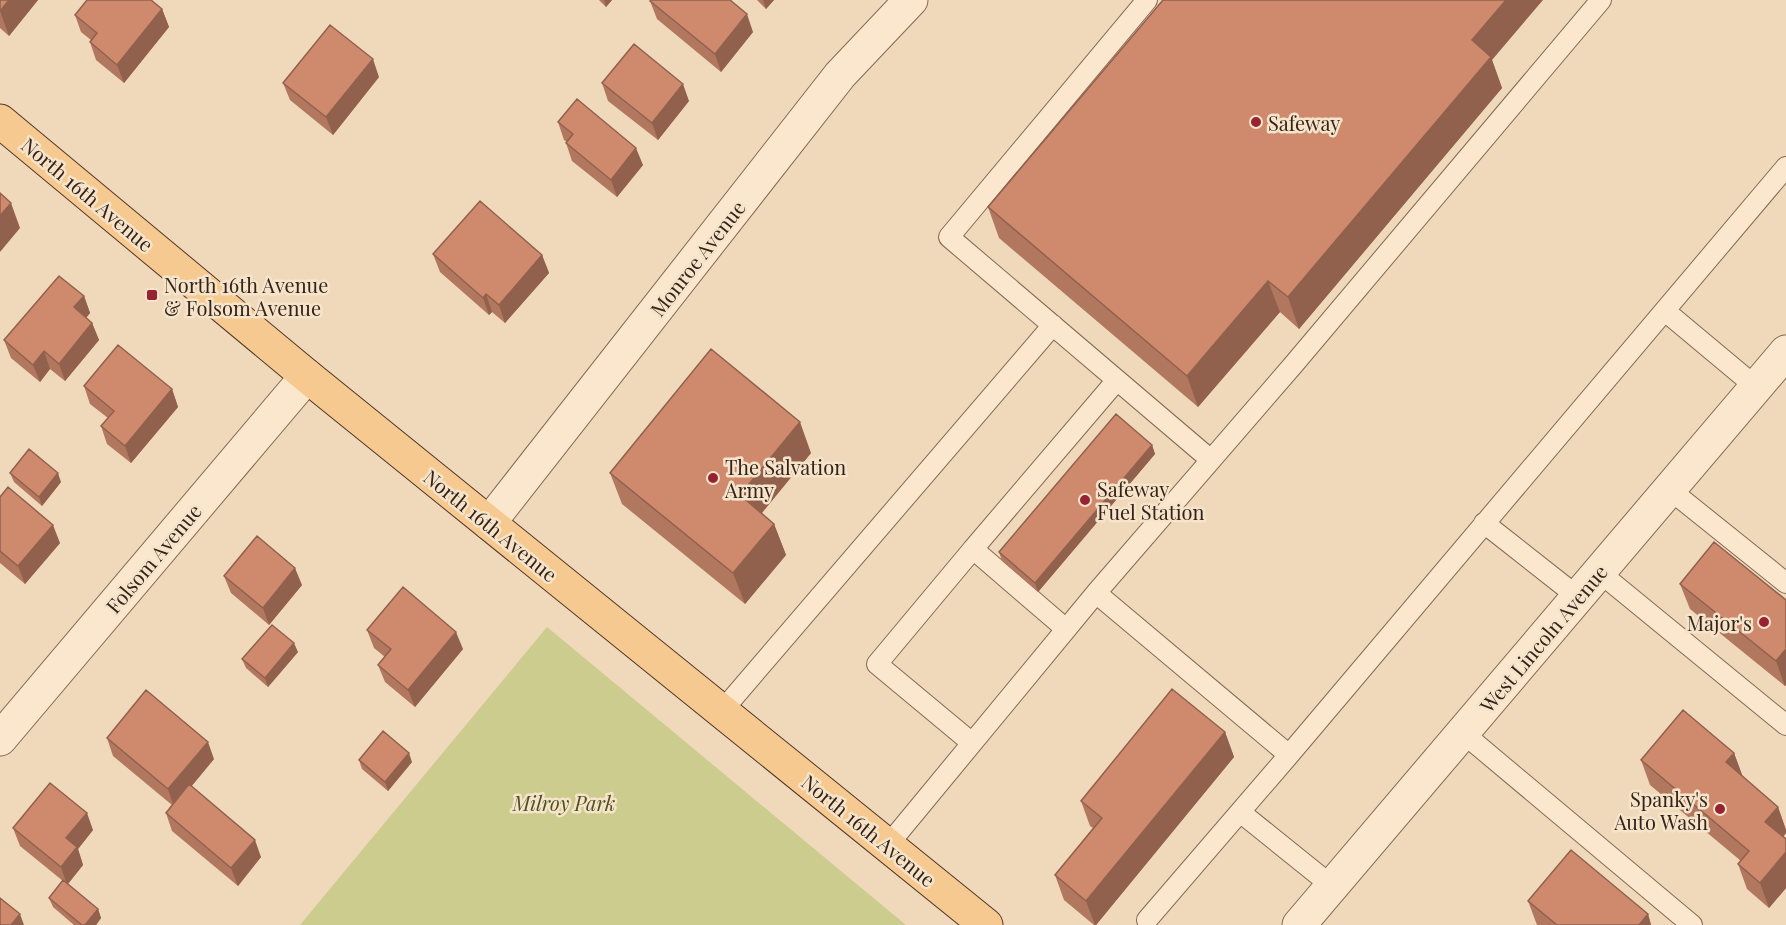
<svg xmlns="http://www.w3.org/2000/svg" width="1786" height="925" viewBox="0 0 1786 925" font-family="'Playfair Display',serif">
<rect width="100%" height="100%" fill="#efd9ba"/>
<!-- green -->
<path fill="#cccc8e" d="M547 627 906 925H300Z"/>
<g fill="none" stroke-linecap="round" stroke-linejoin="round">
<!-- service casing -->
<g stroke="#866854" stroke-width="22">
<path id="service" d="M1147 0 949 237 1211 460
M1665 311 1756 387
M1669 489 1786 583
M1484 523 1578 597
M973 549 1117 380
M1599 572 1786 725
M721 712 1053 325
M1463 733 1692 925
M972 743 877 664 973 549 1066 629
M1289 755 1096 593 1294 364 1601 0
M1240 812 1332 886
M888 845 1096 593
M1147 920 1289 755 1786 167"/>
</g>
<!-- minor casing -->
<g stroke="#866854" stroke-width="35">
<path id="minor" d="M489 523 840 75 911 0
M0 739 307 376"/>
</g>
<!-- tertiary casing -->
<g stroke="#866854" stroke-width="35">
<path id="tertiary" d="M1299 925 1786 352"/>
</g>
<!-- primary casing -->
<g stroke="#533729" stroke-width="35">
<path id="primary" d="M0 121 307 376 986 925"/>
</g>
<!-- service -->
<use href="#service" stroke="#fae7cd" stroke-width="20"/>
<!-- minor -->
<use href="#minor" stroke="#fae7cd" stroke-width="33"/>
<!-- tertiary -->
<use href="#tertiary" stroke="#fae7cd" stroke-width="33"/>
<!-- primary -->
<use href="#primary" stroke="#f5c98f" stroke-width="33"/>
</g>
<!-- wall -->
<path fill="#b2775f" d="M0 0H38L9 36 0 28Z
M599 0H612L606 7Z
M757 0H774L766 9Z
M650 1 753 32 721 72 657 19Z
M162 9 169 27 124 83 96 60 90 42 91 40 81 32 75 15Z
M1492 60 1502 88 1299 329 1280 312 1198 407 999 238 988 207Z
M379 77 333 135 290 100 283 83Z
M602 83 689 101 658 140 608 101Z
M558 122 643 165 617 197 572 161 566 143 567 142 564 140Z
M433 254 542 255 549 273 505 323 492 312 489 315 440 272Z
M84 296 90 313 86 318 92 323 99 340 65 381 50 369 40 382 11 358 4 340Z
M84 386 172 389 178 407 131 463 107 444 101 426 108 418 90 404Z
M1152 445 1155 454 1038 592 1002 561 999 552Z
M811 453 762 513 774 524 786 555 745 604 622 504 610 473Z
M10 473 61 482 42 506 14 482Z
M0 497 60 543 25 584 0 563Z
M224 576 302 585 269 625 231 593Z
M1680 584 1786 600V685L1785 686 1690 609Z
M367 630 463 649 415 707 385 682 378 665 385 657 374 648Z
M298 652 268 687 246 668 242 659Z
M1225 732 1234 757 1096 925H1094L1064 900 1055 875 1093 828 1090 826 1081 801Z
M107 738 214 759 191 787 261 857 238 886 172 831 166 813 172 805 113 756Z
M1734 753 1743 777 1778 807 1786 830V833L1783 837 1786 839V888L1769 908 1747 889 1738 864 1741 861 1650 785 1641 760Z
M359 760 412 762 388 791 362 769Z
M13 828 93 830 78 849 83 865 68 884 98 909 101 918 96 925H74L53 907 49 898 63 881 20 846Z
M1528 901 1648 914 1651 925H1537Z"/>
<!-- shaded-wall -->
<path fill="#91614d" d="M9 0H38L9 36 0 11Z
M604 0H612L606 7Z
M763 0H774L766 9Z
M1506 0H1543L1492 60 1502 88 1299 329 1288 297 1472 40Z
M162 9 169 27 124 83 117 65Z
M747 14 753 32 721 72 715 54Z
M373 59 379 77 333 135 326 117Z
M683 84 689 101 658 140 652 123Z
M636 148 643 165 617 197 611 180Z
M11 203 20 228 0 252V216Z
M542 255 549 273 505 323 499 305Z
M1268 281 1280 312 1198 407 1187 376Z
M486 294 492 312 489 315 483 298Z
M84 296 90 313 80 325 74 307Z
M92 323 99 340 65 381 59 364Z
M44 351 50 369 40 382 33 365Z
M172 389 178 407 131 463 125 446Z
M800 422 811 453 751 526 740 495Z
M1152 445 1155 454 1038 592 1035 583Z
M58 473 61 482 42 506 39 497Z
M774 524 786 555 745 604 733 573Z
M53 525 60 543 25 584 18 566Z
M295 568 302 585 269 625 263 608Z
M456 632 463 649 415 707 408 690Z
M294 643 298 652 268 687 265 678Z
M1786 649V685L1785 686 1776 661Z
M1225 732 1234 757 1096 925H1095L1086 901Z
M208 742 214 759 174 807 168 789Z
M409 753 412 762 388 791 385 782Z
M1734 753 1743 778 1726 762Z
M1778 807 1786 830V833L1775 847 1765 822Z
M87 813 93 830 78 849 83 865 67 885 61 867 66 838Z
M255 840 261 857 238 886 231 868Z
M1786 852V888L1769 908 1760 883Z
M98 909 101 918 96 925H85Z
M20 914 24 925H11Z
M1648 914 1651 925H1639Z"/>
<!-- building -->
<path fill="#cf8a6e" stroke="#91614d" stroke-width="1.5" d="M0 0H9L0 11Z
M87 0H151L162 9 117 65 90 42 97 33 75 15Z
M651 0H730L747 14 715 54 650 1Z
M1163 0H1506L1472 40 1491 57 1288 297 1268 281 1187 376 988 207Z
M330 25 373 59 326 117 283 83Z
M634 44 683 84 652 123 602 83Z
M577 99 636 148 611 180 566 143 573 134 558 122Z
M0 193 11 203 0 216Z
M480 201 542 255 499 305 486 294 483 298 433 254Z
M59 276 84 296 74 307 92 323 59 364 44 351 33 365 4 340Z
M118 345 172 389 125 446 101 426 114 411 84 386Z
M711 349 800 422 740 495 774 524 733 573 610 473Z
M1116 414 1152 445 1035 583 999 552Z
M29 449 58 473 39 497 10 473Z
M8 487 53 525 18 566 0 551V497Z
M257 536 295 568 263 608 224 576Z
M1714 542 1786 600V649L1776 661 1680 584Z
M403 587 456 632 408 690 378 665 391 649 367 630Z
M272 625 294 643 265 678 242 659Z
M1172 689 1225 732 1086 901 1055 875 1102 818 1081 801Z
M146 690 208 742 168 789 107 738Z
M1683 710 1734 753 1726 762 1778 807 1765 822 1786 839V852L1760 883 1738 864 1749 851 1641 760Z
M383 731 409 753 385 782 359 760Z
M50 783 87 813 66 838 77 847 61 867 13 828Z
M189 784 255 840 231 868 166 813Z
M1571 850 1648 914 1639 925H1557L1528 901Z
M63 880 98 909 85 925H82L49 898Z
M0 898 20 914 11 925H0Z"/>
<!-- markers -->
<g fill="#962232" stroke="#f6e4ca" stroke-width="2">
<circle cx="1256" cy="122" r="6"/>
<rect x="146" y="289" width="12" height="12" rx="3"/>
<circle cx="713" cy="478" r="6"/>
<circle cx="1085" cy="500" r="6"/>
<circle cx="1764" cy="622" r="6"/>
<circle cx="1720" cy="809" r="6"/>
</g>
<g text-anchor="middle" dominant-baseline="central" stroke-width="5" stroke-linejoin="round" paint-order="stroke">
<!-- poi labels -->
<g font-size="20" fill="#34231a" stroke="#f6e4ca" text-anchor="start">
<text x="1268" y="122">Safeway</text>
<text x="164" y="284">North 16th Avenue<tspan x="164" dy="23">&amp; Folsom Avenue</tspan></text>
<text x="725" y="466">The Salvation<tspan x="725" dy="23">Army</tspan></text>
<text x="1097" y="488">Safeway<tspan x="1097" dy="23">Fuel Station</tspan></text>
<text x="1752" y="622" text-anchor="end">Major's</text>
<text x="1708" y="798" text-anchor="end">Spanky's<tspan x="1708" dy="23">Auto Wash</tspan></text>
</g>
<!-- street labels -->
<g font-size="20" fill="#34231a" stroke="#f6e4ca">
<text transform="translate(88 194) rotate(40)">North 16th Avenue</text>
<text transform="translate(697 258) rotate(-52)">Monroe Avenue</text>
<text transform="translate(491 525) rotate(39)">North 16th Avenue</text>
<text transform="translate(153 558) rotate(-50)">Folsom Avenue</text>
<text transform="translate(1543 638) rotate(-50)">West Lincoln Avenue</text>
<text transform="translate(869 830) rotate(39)">North 16th Avenue</text>
</g>
<!-- park labels -->
<g font-size="20" font-style="italic" fill="#4b5120" stroke="#f6e4ca">
<text x="564" y="802">Milroy Park</text>
</g>
</g>
</svg>
